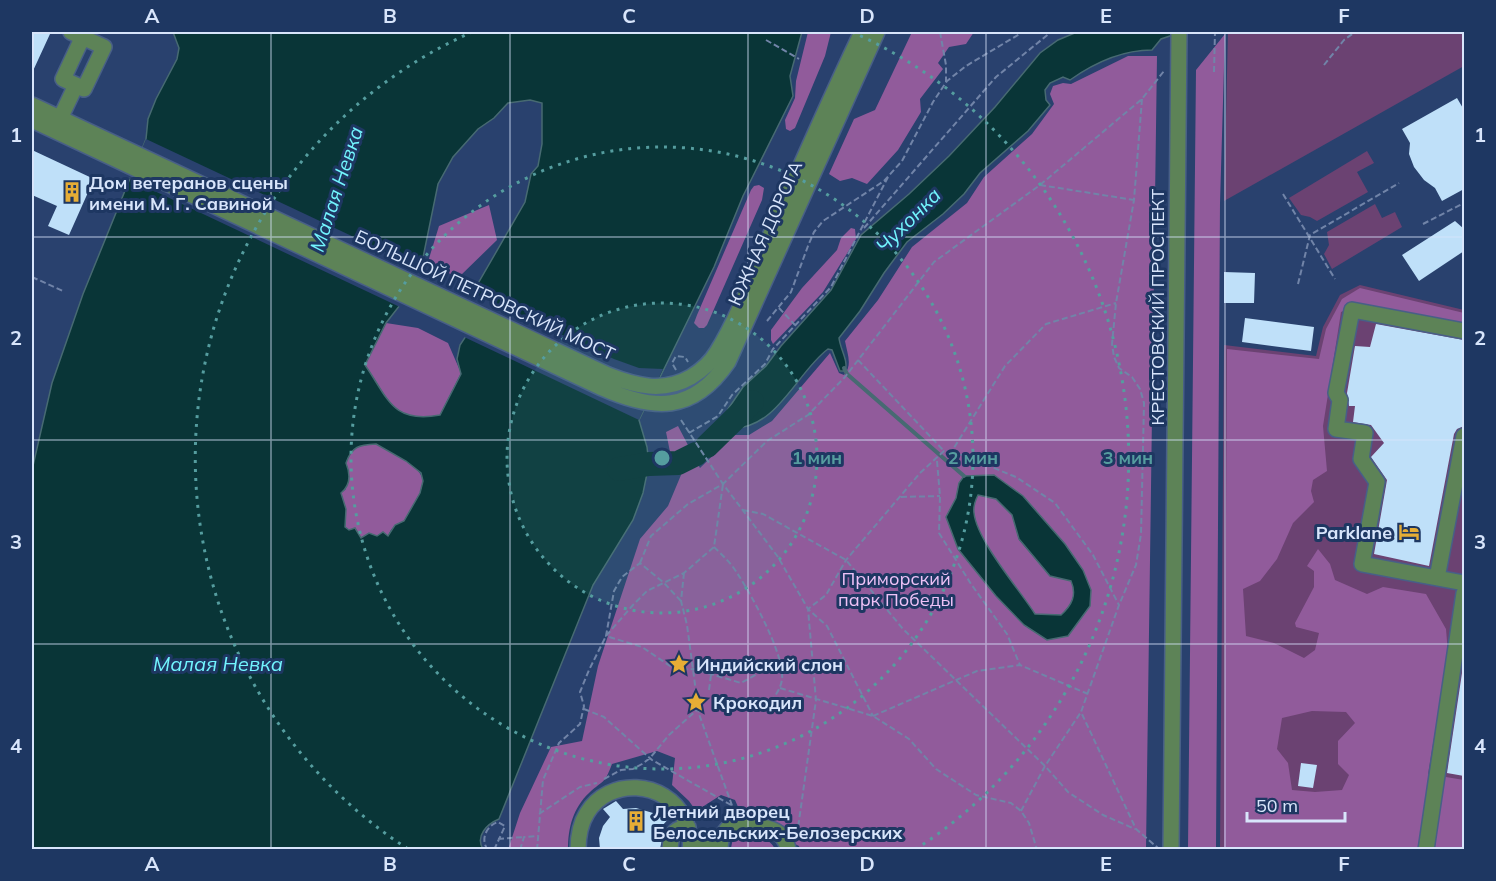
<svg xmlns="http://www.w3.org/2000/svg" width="1496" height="881" viewBox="0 0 1496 881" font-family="Mulish,sans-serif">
<rect width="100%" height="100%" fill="#29416e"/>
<!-- green -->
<path fill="#6b4272" d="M1228 32H1464V66L1224 201Z
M1367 151 1374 163 1357 172 1368 192 1317 221 1310 217 1301 215 1289 198Z
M1375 204 1382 218 1395 212 1402 227 1332 269 1324 254 1329 245 1327 232Z
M1360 285 1464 310V849L1220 850 1224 345 1316 356 1323 327 1340 295Z"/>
<!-- forest -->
<path fill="#915b9b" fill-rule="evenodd" d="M808 32H831L825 56 795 128 790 131 786 129 785 120 795 98 796 81Z
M912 32H974L966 44 949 47 938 63 943 69 920 99 921 112 898 150 867 184 852 178 840 181 829 174 854 119 875 110Z
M1225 34 1220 203 1216 849 1188 848 1196 70Z
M1128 56H1157L1146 849H800L799 846 791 842 773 822 742 816 735 800 721 795 696 811 689 801 672 785 675 758 657 751 612 764C604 785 604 779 589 793 573 808 568 828 568 849L508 850 520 813 551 747 582 741 598 666 640 539 668 506 681 475 671 457 666 432 678 426 700 468 734 435H749L772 421 830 353 839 373 844 375C853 365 847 353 845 341L878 300 912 247 967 203 984 177 1032 134 1054 104 1050 94 1053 86 1063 83 1071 84ZM1009 487 1023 496 1065 544 1090 606 1047 640 1024 625 996 596 958 549 946 517 956 498Z
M759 185 764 188 762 200 707 325 704 328H699L694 323 697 315 751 190 754 186Z
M489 205 497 240 459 277 427 265 439 226Z
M851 228 855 229 856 239 823 292 773 344 771 340V330L802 288 837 250 841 238Z
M1360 288 1464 313V325L1356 305 1341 312 1323 426 1327 471 1313 480 1311 491 1314 502 1293 523 1277 559 1260 581 1243 589 1246 636 1274 643 1304 658 1315 650 1319 633 1296 627 1295 623 1314 587V571L1307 566 1318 549 1330 564 1335 580 1367 594 1383 587 1426 594 1446 629 1448 654 1428 774 1464 780V849L1224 850 1227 349 1319 359 1326 329 1342 299ZM1312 711 1346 712 1355 723 1338 741V764L1349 775 1342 790 1315 792 1292 790 1288 763 1277 749 1282 718Z
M386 323 418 328 448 343 461 373 440 415C392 424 389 398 365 365Z
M376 444C388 450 424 467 423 482 423 488 419 495 416 500 413 506 409 516 404 521 396 528 392 524 388 537L361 538 345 527 346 509 341 493 346 489C345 460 341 446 376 444Z
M978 495 996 499 1012 515 1019 540 1050 576 1071 581C1077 595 1072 605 1061 615L1035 614C1018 588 977 543 974 513 973 506 975 501 978 495Z
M743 835C756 836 769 837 775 849L731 848 733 838Z"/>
<!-- water -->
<path fill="#093537" stroke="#476a72" stroke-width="1.5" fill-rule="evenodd" d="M173 32H802L790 76 793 96 743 196 714 267 639 420 647 447 649 464 643 493 633 520 593 585 499 819C487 824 475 836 483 849L32 850V470L52 383 83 294 146 139 148 119 156 99 177 59 179 48ZM530 100 542 103V144L538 166 531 174 525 202 476 287V321L460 345 457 359 461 374 440 415C392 424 388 398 365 365L386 323 418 282 438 184 453 157 478 129 494 118 508 103ZM376 444 406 461 421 473 423 481 420 493 404 521 395 525 388 536 383 532 377 536 369 533 361 538 355 528 349 530 345 527 346 509 341 493C351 485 350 473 346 463 352 446 359 445 376 444Z
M1077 32H1182L1161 39 1152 50C1123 50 1094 63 1070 80L1063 77 1050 83 1045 90 1046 100 1050 105 1028 131 980 173 964 194 943 214 907 242 884 273 860 311 839 338C840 349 849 361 845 371H840L832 350 828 349C798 371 777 428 734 428L730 424 728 409 743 387 766 366 781 346 831 290 861 235 909 194 949 156 995 107 1040 53 1058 40Z
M994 475 1023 496 1065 544 1083 570 1091 590 1090 606 1068 636 1047 640 1024 625 996 596 958 549 946 517 956 498 959 483 964 476ZM978 495 996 499 1012 515 1019 539 1050 576 1071 581C1077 595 1072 605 1061 615L1035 614C1019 589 977 541 974 513 973 506 975 501 978 495Z"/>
<!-- pier -->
<path fill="#29416e" d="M146 139 424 270 421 284 402 308 129 179Z
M473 293 614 359 639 368 663 369 639 420 462 336 473 320Z"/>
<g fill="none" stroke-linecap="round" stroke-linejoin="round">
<!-- stream -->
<path stroke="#476a72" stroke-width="4" d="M844 368 847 374 964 476"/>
<!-- river -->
<path stroke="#093537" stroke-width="24" d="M707 446 752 402
M619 469 649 464 678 463 696 454"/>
</g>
<!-- building -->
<path fill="#bfe0f9" d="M32 32H45L50 34 32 73Z
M1457 98 1464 110V189L1442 201 1435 188 1424 180 1414 167 1409 154 1410 143 1402 129Z
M32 150 94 179 69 235 48 226 57 206 32 195Z
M1455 221 1464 229V251L1419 281 1402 255Z
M1224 272 1255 273 1254 303H1224Z
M1245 318 1314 327 1311 351 1242 342Z
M1376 324 1464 340V426L1457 429 1454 434 1429 566 1374 554 1387 480 1371 457 1384 443 1371 425 1353 422 1355 406H1349L1347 393 1355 346 1370 347Z
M1462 673H1464V776L1447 773Z
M1301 763 1317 765 1313 788 1298 786Z
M616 801 623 809 636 808 653 813 660 806 668 812 671 816 662 826 664 830 660 849H600L599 838 603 826 610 817 603 809Z"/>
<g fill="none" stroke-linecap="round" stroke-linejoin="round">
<!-- minor casing -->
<g stroke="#485f87" stroke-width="18">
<path id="minor" d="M71 32 104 47 84 89 76 85
M32 105 608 375C636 386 663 393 691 377 701 371 711 362 717 352 739 316 754 274 770 236 800 167 830 99 862 32
M32 120 602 388C654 411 693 413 728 362L877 32
M57 125 76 85 63 79 85 32
M1464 331 1352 310 1336 393 1340 400 1336 429 1365 433 1361 459 1377 482 1362 564 1464 583
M1437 578 1464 436
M691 845 720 848
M578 850C578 837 580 824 587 813 609 777 665 780 684 818 688 827 692 839 690 850
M670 850C671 835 672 829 688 827
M720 850C720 837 725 826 738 824 757 826 785 825 788 850
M1171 850 1179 32
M1426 850 1464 593"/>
</g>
<!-- path -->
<path stroke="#7184a8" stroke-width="2" stroke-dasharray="6 3" stroke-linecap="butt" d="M940 32 946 65V82
M766 40 799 59
M1324 65 1344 40 1355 32
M1214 72 1215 32
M1142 99 1134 200 1116 303 1112 344 1114 357 1119 368 1132 377 1140 389 1144 403 1141 534 1136 565 1119 605 1081 712 1136 829 1158 848
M1040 185 1134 200
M1283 194 1335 279
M1423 224 1464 203
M864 228 996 77 1051 32
M32 277 63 291
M1298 284 1310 235 1399 183
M779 308 795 325
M767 321 791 292 808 246 814 232 823 221 884 181 902 161 933 102 947 81 966 66 1023 32
M858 360 944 451
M676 370 672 363 676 356 685 357 688 362
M681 420 723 484 778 557 808 609 827 626 873 716
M689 433 718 416 732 395 765 364 773 349 831 287 888 177
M952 451 1016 477 1055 503 1093 555 1119 605
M937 461 940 496 939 533 971 584 1007 634 1020 665
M901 497 940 496
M743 510 763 514 846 560 903 629 1045 766 1068 792 1103 815 1135 829
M714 547C720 553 727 559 733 567 748 588 785 654 782 679 781 690 771 703 762 709
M640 563 651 536 688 504 723 484 767 441 808 415 845 377 934 262 1040 185 1142 99 1164 71
M684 573 681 601 687 625 699 714 734 811
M681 601 664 583 640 563 622 577 614 591 606 636 642 647 676 670 694 669 741 683 766 669 782 671
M780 688 873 716 909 739 936 769 976 795 1011 803 1021 811 1029 823 1037 850
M709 690 711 675
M584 709 604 717 652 760 731 805
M873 716 977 671 1020 665 1088 694
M604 779 621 770 633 769 642 764 650 758 669 735 698 709
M1021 811 1045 766 1081 712
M539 814 580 787 597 783
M797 835 816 700 808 609 826 595 846 560 920 473 944 451H952L1005 366 1046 324 1116 303
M498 839 524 837
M488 850C480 840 486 826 498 822L505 826 494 850
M520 850 524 837 538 836
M537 850 543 780 559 743 580 724 584 706 580 692 589 670 606 636 633 605 647 591 684 573 714 547 723 484"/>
<!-- minor -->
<use href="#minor" stroke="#5d8357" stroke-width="15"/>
</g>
<!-- grid -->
<path fill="none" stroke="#d8e5fb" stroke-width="1.5" stroke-opacity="0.55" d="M271 32V850M510 32V850M748 32V850M986 32V850M1225 32V850M32 237H1464M32 440H1464M32 644H1464"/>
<!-- distance rings -->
<circle cx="662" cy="458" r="155" fill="#559d9f" fill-opacity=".12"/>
<g fill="none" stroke="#559d9f" stroke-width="3" stroke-dasharray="3 6">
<circle cx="662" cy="458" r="155"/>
<circle cx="662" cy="458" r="311"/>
<path d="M408 849A466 466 0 0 1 472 32M852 32A466 466 0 0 1 916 849"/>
</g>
<!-- icons -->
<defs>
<g id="building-bare" transform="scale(1.62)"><path d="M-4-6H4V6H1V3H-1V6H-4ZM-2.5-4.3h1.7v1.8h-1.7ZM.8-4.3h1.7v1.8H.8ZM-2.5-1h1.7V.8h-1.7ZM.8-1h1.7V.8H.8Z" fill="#e6ad36" stroke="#1e3762" stroke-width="2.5" paint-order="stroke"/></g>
<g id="hotel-bare" transform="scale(1.62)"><path d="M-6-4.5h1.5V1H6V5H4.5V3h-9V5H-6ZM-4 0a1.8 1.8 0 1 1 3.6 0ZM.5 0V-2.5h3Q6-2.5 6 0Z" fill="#e6ad36" stroke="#1e3762" stroke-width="2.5" paint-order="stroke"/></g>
<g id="sight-bare" transform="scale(1.62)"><path d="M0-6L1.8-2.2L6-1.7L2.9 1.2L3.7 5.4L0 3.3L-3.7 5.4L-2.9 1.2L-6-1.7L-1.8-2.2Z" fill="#e6ad36" stroke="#1e3762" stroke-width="2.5" paint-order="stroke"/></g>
</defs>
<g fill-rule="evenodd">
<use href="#building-bare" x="72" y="192"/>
<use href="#hotel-bare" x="1409" y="532"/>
<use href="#sight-bare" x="679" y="664"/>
<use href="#sight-bare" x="696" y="702"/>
<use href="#building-bare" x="636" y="821"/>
</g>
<g text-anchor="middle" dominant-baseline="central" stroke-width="6" stroke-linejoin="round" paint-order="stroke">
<!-- poi labels -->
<g font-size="18" font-weight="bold" fill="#d8e5fb" stroke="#1e3762" text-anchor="start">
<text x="89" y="182">Дом ветеранов сцены<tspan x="89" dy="21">имени М. Г. Савиной</tspan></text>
<text x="1392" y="532" text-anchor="end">Parklane</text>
<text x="696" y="664">Индийский слон</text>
<text x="713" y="702">Крокодил</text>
<text x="653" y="811">Летний дворец<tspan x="653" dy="21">Белосельских-Белозерских</tspan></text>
</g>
<!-- street labels -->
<g font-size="18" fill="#d8e5fb" stroke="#1e3762">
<text transform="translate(765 233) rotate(-66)">ЮЖНАЯ ДОРОГА</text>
<text transform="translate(485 295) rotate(25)">БОЛЬШОЙ ПЕТРОВСКИЙ МОСТ</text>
<text transform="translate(1157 307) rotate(-90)">КРЕСТОВСКИЙ ПРОСПЕКТ</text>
</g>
<!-- park labels -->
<g font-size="18" fill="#efc2f7" stroke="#1e3762">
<text x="896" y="578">Приморский<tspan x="896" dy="21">парк Победы</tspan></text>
</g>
<!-- water labels -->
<g font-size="20" font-style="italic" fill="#72f5fe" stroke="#1e3762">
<text transform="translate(336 189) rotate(-72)">Малая Невка</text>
<text transform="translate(908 220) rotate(-45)">Чухонка</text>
<text x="218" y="663">Малая Невка</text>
</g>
</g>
<circle cx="662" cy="458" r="9" fill="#559d9f" stroke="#1e3762" stroke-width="3"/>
<g font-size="18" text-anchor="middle" font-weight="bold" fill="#559d9f" stroke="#1e3762" stroke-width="6" stroke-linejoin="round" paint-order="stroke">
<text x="817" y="464">1 мин</text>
<text x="973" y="464">2 мин</text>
<text x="1128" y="464">3 мин</text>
</g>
<!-- border -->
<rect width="1496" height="881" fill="none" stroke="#1e3762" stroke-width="66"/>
<!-- scale -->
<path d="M1247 812v9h98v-9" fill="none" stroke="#d8e5fb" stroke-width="3"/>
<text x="1256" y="812" font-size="18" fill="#d8e5fb" stroke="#1e3762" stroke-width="4.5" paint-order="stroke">50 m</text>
<rect x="33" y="33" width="1430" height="815" fill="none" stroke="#d8e5fb" stroke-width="2"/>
<g font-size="20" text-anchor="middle" font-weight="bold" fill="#d8e5fb">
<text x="152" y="23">A</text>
<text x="390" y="23">B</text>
<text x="629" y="23">C</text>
<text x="867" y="23">D</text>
<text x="1106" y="23">E</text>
<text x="1344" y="23">F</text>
<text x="16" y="142">1</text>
<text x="1480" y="142">1</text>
<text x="16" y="345">2</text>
<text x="1480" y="345">2</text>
<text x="16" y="549">3</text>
<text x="1480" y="549">3</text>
<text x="16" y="753">4</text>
<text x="1480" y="753">4</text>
<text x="152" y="871">A</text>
<text x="390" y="871">B</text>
<text x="629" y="871">C</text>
<text x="867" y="871">D</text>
<text x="1106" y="871">E</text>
<text x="1344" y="871">F</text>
</g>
</svg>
